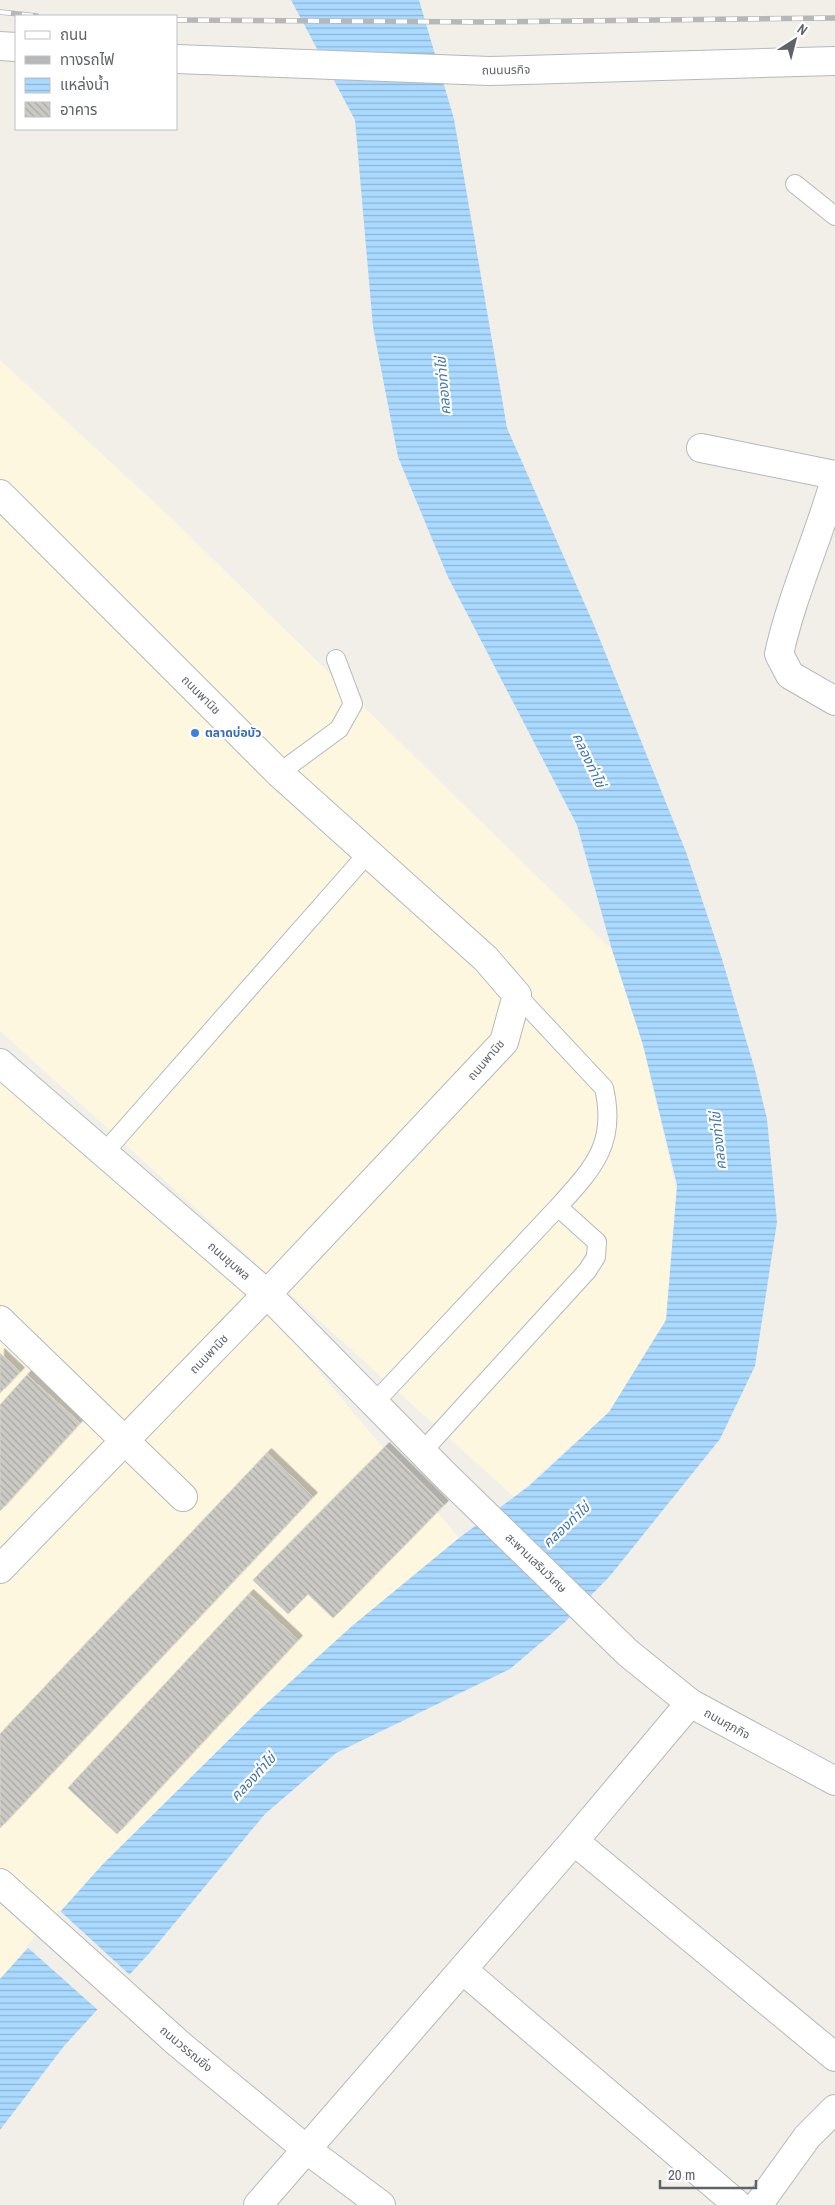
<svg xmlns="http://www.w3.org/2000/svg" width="835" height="2205" viewBox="0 0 835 2205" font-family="'Archivo Narrow','Noto Sans Thai',sans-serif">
<defs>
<pattern id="water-rules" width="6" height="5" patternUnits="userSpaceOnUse" patternTransform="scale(1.25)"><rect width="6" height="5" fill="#aadaff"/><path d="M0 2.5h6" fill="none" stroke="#8eb4d2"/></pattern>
<pattern id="building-back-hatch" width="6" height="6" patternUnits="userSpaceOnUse" patternTransform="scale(1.25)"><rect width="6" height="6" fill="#cccac5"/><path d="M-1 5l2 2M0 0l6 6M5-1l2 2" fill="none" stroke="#a9a8a4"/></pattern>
<filter id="shadow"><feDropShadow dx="4.5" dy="-4.5" stdDeviation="0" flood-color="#0004"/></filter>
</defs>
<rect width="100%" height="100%" fill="#f1efe8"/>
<!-- commercial -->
<path fill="#fef7e0" d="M0 360 169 516 612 950 643 1045 677 1193 666 1320 609 1412 514 1497 0 1031Z
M0 1072 284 1330 459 1538 352 1626 255 1714 103 1864 0 1979Z"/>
<!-- water -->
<path fill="url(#water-rules)" d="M291 0H419L454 119 507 428 594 625 686 852 722 959 755 1070 767 1119 777 1222 755 1366 720 1439 610 1576 564 1623 510 1669 336 1753 265 1814 154 1948 64 2046 0 2130V1979L103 1864 255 1714 352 1626 459 1538 529 1486 609 1412 666 1320 677 1185 643 1045 612 950 577 825 448 577 398 457 373 327 355 120Z"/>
<!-- pier -->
<path fill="#f1efe8" d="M59 1910 131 1976 99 2011 26 1946Z"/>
<!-- building -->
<path fill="url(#building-back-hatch)" stroke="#d6d1c6" filter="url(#shadow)" d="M0 1353 20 1372 0 1393Z
M27 1375 80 1423 0 1511V1405Z
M385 1447 444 1505 333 1618 308 1594 288 1614 253 1580Z
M267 1453 313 1497 0 1828V1734Z
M249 1594 298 1640 117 1834 68 1788Z"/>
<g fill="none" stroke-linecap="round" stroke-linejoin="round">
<!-- lane casing -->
<g stroke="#b5b8bc" stroke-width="20">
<path id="lane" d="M795 184 835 216
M279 773 339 729 353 704 336 659
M517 995 604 1088C617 1144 593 1168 558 1207
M104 1153 368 853
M375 1402 558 1207 597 1242 596 1257 587 1271 422 1452"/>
</g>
<!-- street casing -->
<g stroke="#b5b8bc" stroke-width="30">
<path id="street" d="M0 46 16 47
M176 59 490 71 835 61
M701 448 835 475
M835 480C818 539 792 595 779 654L790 675 835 701
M0 494 279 773 486 959 517 995 504 1042 267 1294 0 1569
M0 1320 183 1497
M574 1841 835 2057
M0 1883 179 2044 306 2149 381 2205
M463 1970 738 2205
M258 2205 574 1841 690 1703
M758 2205 807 2137 835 2109"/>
</g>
<!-- secondary casing -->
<g stroke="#b6babf" stroke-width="30">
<path id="secondary" d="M0 1063 267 1294 444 1474 628 1653 690 1703 835 1781"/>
</g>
<!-- lane -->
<use href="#lane" stroke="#fff" stroke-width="18"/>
<!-- street -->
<use href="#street" stroke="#fff" stroke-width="28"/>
<!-- secondary -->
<use href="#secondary" stroke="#fff" stroke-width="28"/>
<!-- rail casing -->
<g stroke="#b6b7b8" stroke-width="5.5">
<path id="rail" d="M0 12 37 16
M176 20 485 22 835 18"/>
</g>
<!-- rail -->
<use href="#rail" stroke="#fff" stroke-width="4" stroke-dasharray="11" stroke-linecap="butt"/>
</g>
<!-- markers -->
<circle fill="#3f7fe0" stroke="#fff" stroke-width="2" cx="195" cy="733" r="5"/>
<g text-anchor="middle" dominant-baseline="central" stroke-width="4.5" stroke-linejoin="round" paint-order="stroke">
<!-- street labels -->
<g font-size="12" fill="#5f6368" stroke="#fff">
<text transform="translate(506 70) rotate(-1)">ถนนนรกิจ</text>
<text transform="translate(201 695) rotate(45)">ถนนพานิช</text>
<text transform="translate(486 1060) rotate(-49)">ถนนพานิช</text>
<text transform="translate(229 1261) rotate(41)">ถนนชุมพล</text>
<text transform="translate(209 1354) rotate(-46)">ถนนพานิช</text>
<text transform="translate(536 1563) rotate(44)">สะพานเสริมวิเศษ</text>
<text transform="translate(727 1724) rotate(29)">ถนนศุภกิจ</text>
<text transform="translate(186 2049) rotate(40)">ถนนวรรณยิ่ง</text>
</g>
<!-- shop labels -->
<g font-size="12" font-weight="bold" fill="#366cbe" stroke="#fff" text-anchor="start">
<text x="205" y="733">ตลาดบ่อบัว</text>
</g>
<!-- water labels -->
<g font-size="14" font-style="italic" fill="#4174aa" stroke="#fff">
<text transform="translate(443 386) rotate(-95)">คลองท่าไข่</text>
<text transform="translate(589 760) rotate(65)">คลองท่าไข่</text>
<text transform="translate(718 1141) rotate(-96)">คลองท่าไข่</text>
<text transform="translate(566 1525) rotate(-43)">คลองท่าไข่</text>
<text transform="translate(253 1777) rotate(-47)">คลองท่าไข่</text>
</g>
</g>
<!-- legend -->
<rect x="15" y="15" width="162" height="115" fill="#ffffff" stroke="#bfc1c3"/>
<rect x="25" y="31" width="25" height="8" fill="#ffffff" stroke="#bfc1c3"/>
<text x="60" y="40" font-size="15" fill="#5f6368">ถนน</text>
<rect x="25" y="56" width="25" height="8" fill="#b6b7b8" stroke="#bfc1c3"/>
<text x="60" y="65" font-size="15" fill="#5f6368">ทางรถไฟ</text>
<rect x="25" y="78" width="25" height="15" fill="url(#water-rules)" stroke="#bfc1c3"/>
<text x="60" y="90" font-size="15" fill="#5f6368">แหล่งน้ำ</text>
<rect x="25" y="102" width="25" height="15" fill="url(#building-back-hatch)" stroke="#bfc1c3"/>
<text x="60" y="115" font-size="15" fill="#5f6368">อาคาร</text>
<!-- north arrow -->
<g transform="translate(795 40) rotate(36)" stroke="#ffffff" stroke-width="4" paint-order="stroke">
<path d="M0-4L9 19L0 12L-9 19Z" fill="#5f6368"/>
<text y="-8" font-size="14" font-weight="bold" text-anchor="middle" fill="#5f6368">N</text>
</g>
<!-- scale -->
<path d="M660 2180v8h96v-8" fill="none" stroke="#5f6368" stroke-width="2.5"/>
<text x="668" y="2180" font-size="15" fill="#5f6368" stroke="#ffffff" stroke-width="4" paint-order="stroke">20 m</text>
</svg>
